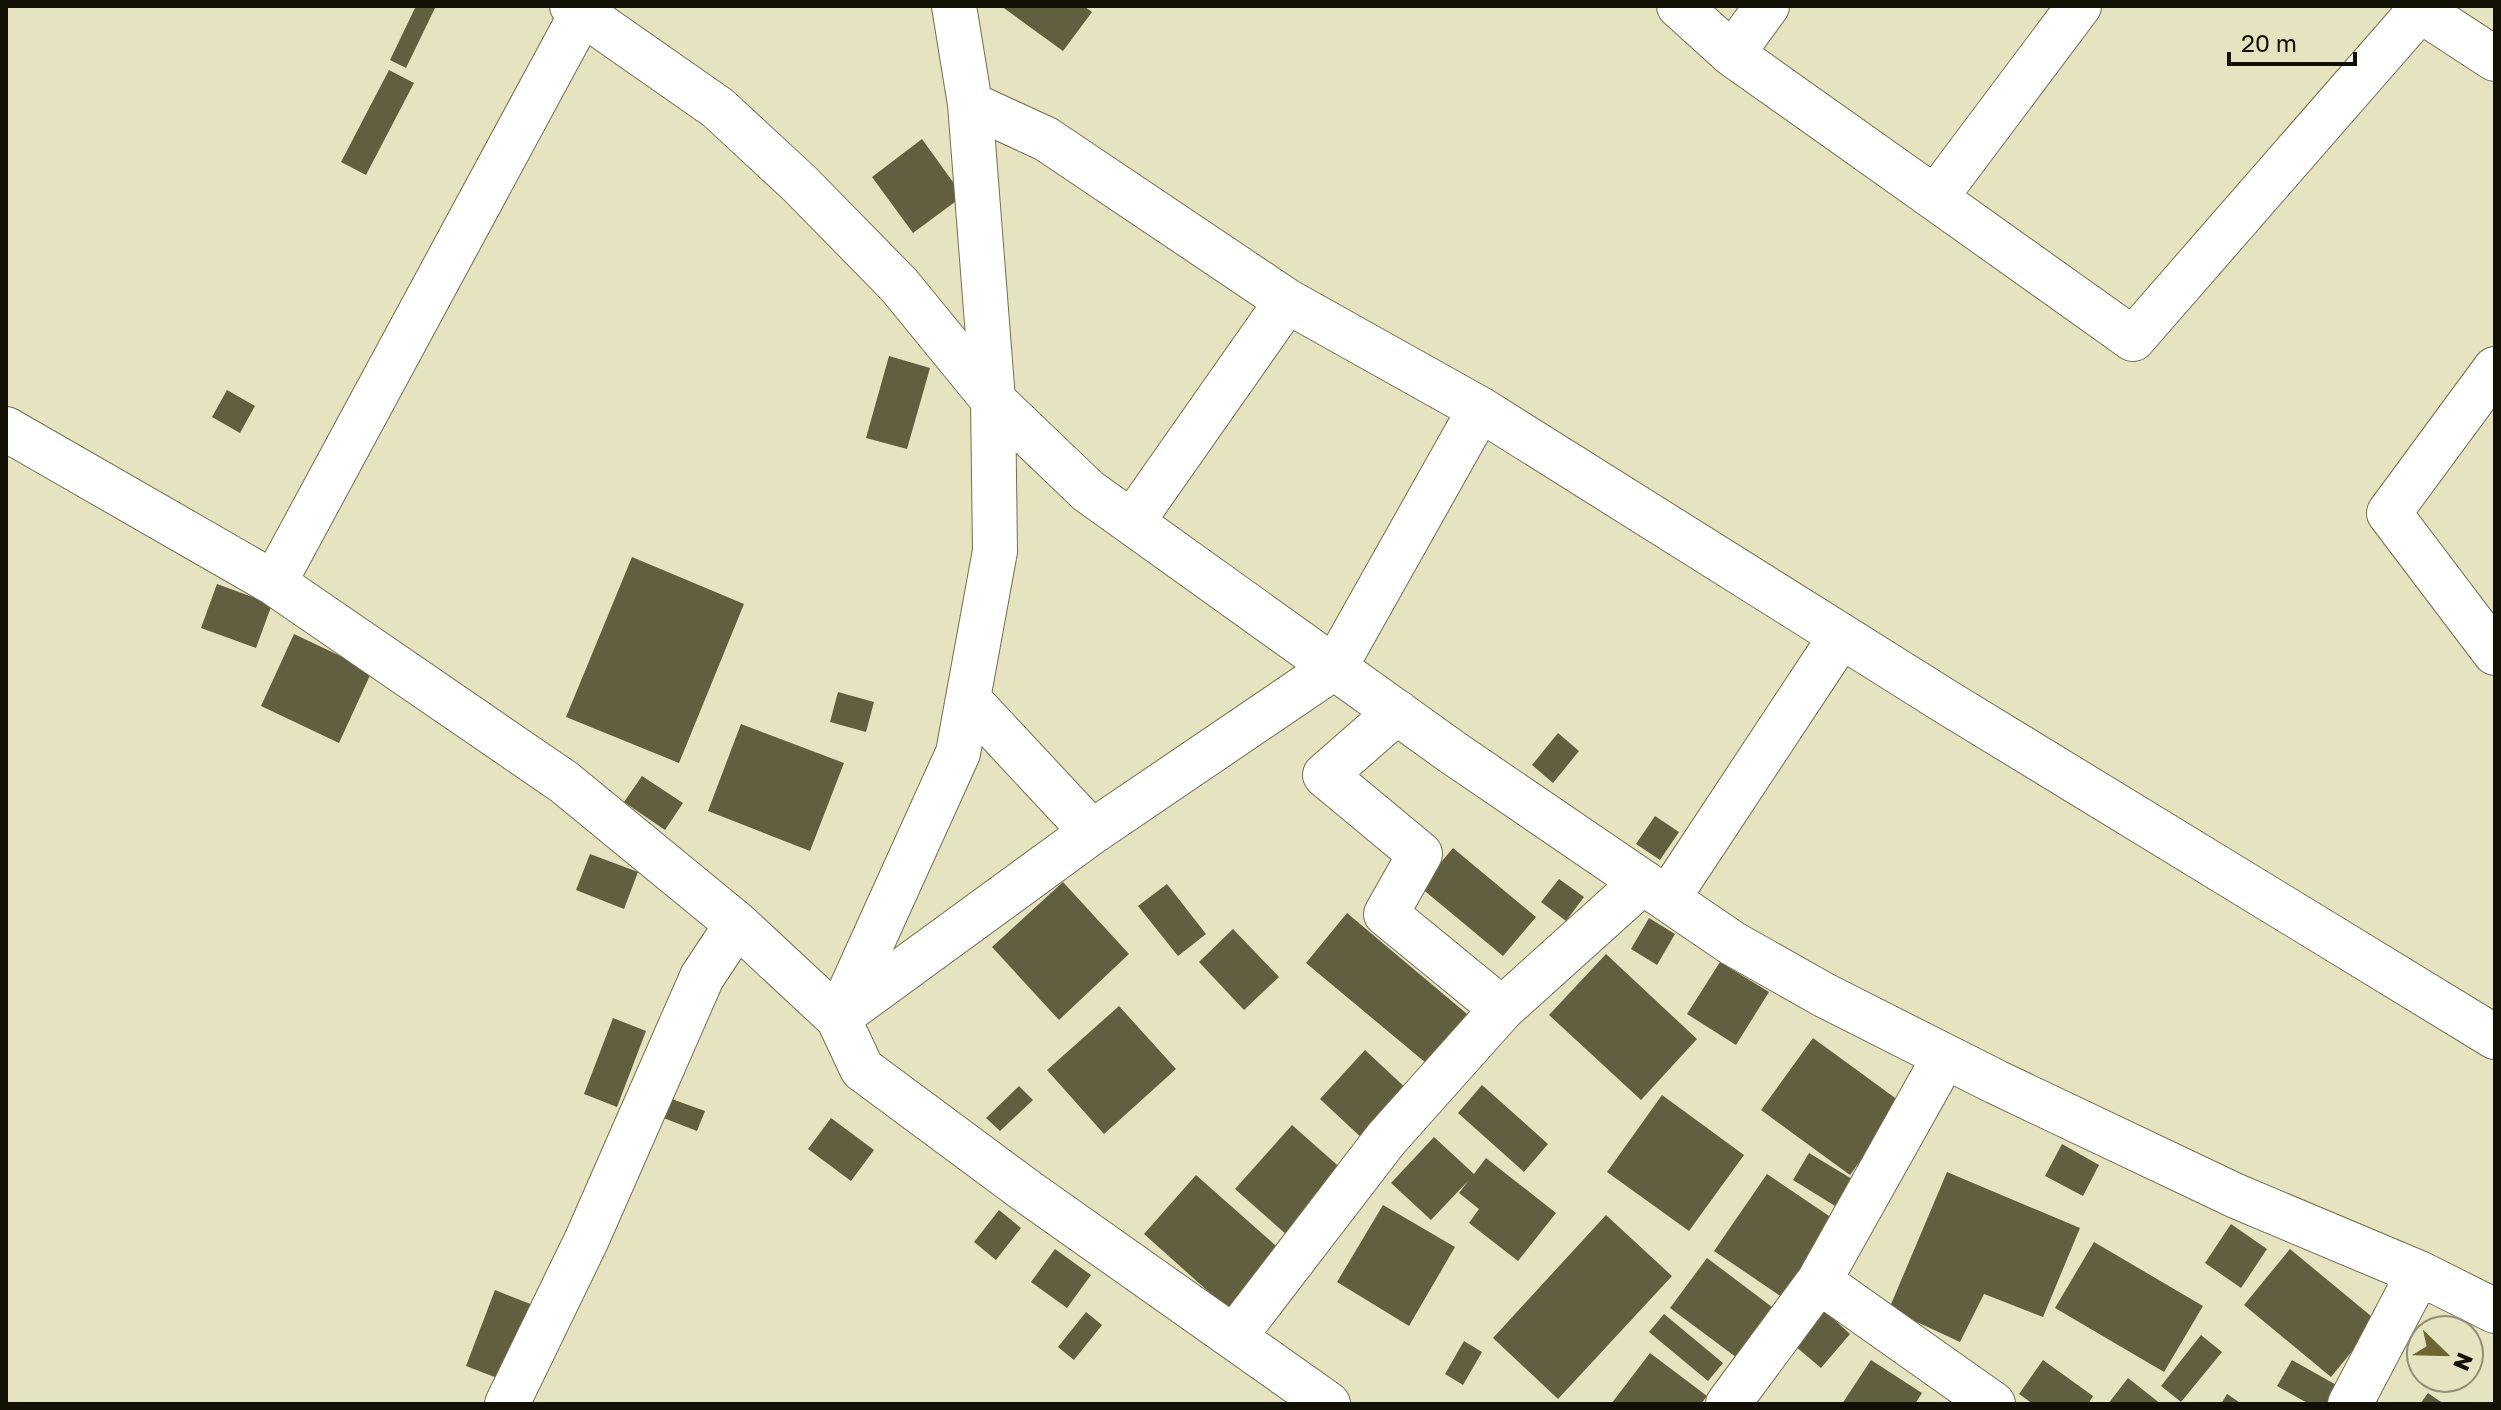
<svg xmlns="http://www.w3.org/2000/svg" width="2501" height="1410" viewBox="0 0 2501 1410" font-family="'Golos Text',sans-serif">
<rect width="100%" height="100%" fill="#e6e3c0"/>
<!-- building -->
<path fill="#625f40" d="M416 6H436L406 68 390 60Z
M1001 6H1084L1092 12 1063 51Z
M389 70 414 83 366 175 341 162Z
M922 139 963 196 913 233 872 177Z
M889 356 930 368 907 449 866 438Z
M227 390 255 406 240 433 212 417Z
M632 557 744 604 679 763 566 717Z
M217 584 272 604 256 648 201 628Z
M294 634 372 671 339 743 261 706Z
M838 692 874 702 866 732 830 722Z
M741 724 844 763 810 851 708 811Z
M1558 733 1579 751 1553 783 1532 765Z
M642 776 683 803 665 830 624 802Z
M1655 816 1679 832 1660 860 1636 844Z
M1453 848 1536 917 1503 956 1420 887Z
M590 854 638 872 624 909 576 890Z
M1559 879 1584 897 1566 921 1541 902Z
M1063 882 1129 954 1059 1020 992 947Z
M1167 884 1206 934 1178 956 1138 906Z
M1347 913 1473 1019 1432 1068 1306 963Z
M1649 918 1675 934 1657 965 1631 949Z
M1233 929 1279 977 1244 1010 1199 962Z
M1606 954 1697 1039 1641 1100 1549 1015Z
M1720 962 1769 992 1736 1045 1687 1014Z
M1119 1006 1176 1069 1104 1134 1047 1070Z
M613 1018 646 1031 617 1107 584 1094Z
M1813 1038 1902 1103 1850 1175 1761 1110Z
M1365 1050 1410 1092 1365 1141 1320 1099Z
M1482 1085 1548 1144 1524 1172 1458 1113Z
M1019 1086 1033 1100 1000 1131 986 1118Z
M1662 1095 1744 1155 1689 1231 1607 1172Z
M669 1098 705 1111 697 1131 661 1117Z
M831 1118 874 1150 851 1181 808 1149Z
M1292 1125 1344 1171 1288 1236 1235 1189Z
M1434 1137 1474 1174 1486 1158 1556 1213 1518 1261 1469 1223 1479 1209 1459 1193 1468 1181 1431 1220 1391 1183Z
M2062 1144 2099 1165 2083 1196 2045 1176Z
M1809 1153 1857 1182 1840 1209 1793 1180Z
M1947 1172 2080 1228 2043 1317 1984 1294 1960 1342 1889 1309Z
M1767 1174 1835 1220 1782 1297 1714 1251Z
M1196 1175 1282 1251 1229 1310 1144 1234Z
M1383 1205 1455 1247 1409 1326 1337 1282Z
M999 1210 1021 1228 996 1260 974 1242Z
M1606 1215 1672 1276 1558 1399 1493 1338Z
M2231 1224 2267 1249 2241 1288 2205 1263Z
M2094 1242 2203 1306 2164 1372 2055 1308Z
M1055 1249 1091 1275 1067 1308 1031 1282Z
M2290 1249 2377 1321 2331 1377 2244 1305Z
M1707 1258 1780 1313 1744 1363 1670 1308Z
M495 1290 533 1305 505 1381 466 1366Z
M1825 1311 1850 1334 1821 1368 1795 1346Z
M1086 1312 1102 1325 1074 1360 1058 1347Z
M1664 1314 1723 1363 1708 1381 1649 1332Z
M2201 1335 2222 1352 2181 1402 2161 1386Z
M1464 1341 1482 1352 1463 1385 1445 1374Z
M1650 1353 1707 1396 1701 1404H1611Z
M1871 1360 1922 1393 1915 1404H1842Z
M2043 1360 2093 1396 2088 1404H2033L2019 1394Z
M2292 1360 2347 1391 2340 1404H2309L2277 1386Z
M2128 1378 2161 1404H2108Z
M2428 1393 2444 1404H2420Z
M2227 1394 2242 1404H2221Z"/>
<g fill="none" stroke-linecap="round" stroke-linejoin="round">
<!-- minor casing -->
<g stroke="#726f50" stroke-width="46">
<path id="minor" d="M572 6 718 108 800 184 899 285 993 400 1088 491 1452 752 1732 943 1824 995 1996 1082 2236 1196 2419 1273 2495 1311
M1679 6 1732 54
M1767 6 1732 54 1935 198
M2079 6 1935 198 2133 339 2420 10 2495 59
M582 13 274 583 564 782 737 924
M970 104 1046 139 1287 301 1480 409 1948 703 2495 1037
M2495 369 2389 513 2495 653
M6 429 274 583
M1132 522 1287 301
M968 699 1092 832 1335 667 1480 409
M1397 712 1325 775 1420 854 1386 914 1502 1009 1643 882
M1668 898 1841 636
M840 1016 1092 832
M838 1018 958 753 995 551 993 400 970 104 954 6
M1945 1056 1819 1281 1993 1404
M1234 1337 1386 1139 1502 1009
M507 1404 587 1239 702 977 737 924 838 1018 862 1069 1028 1192 1328 1404
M1728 1404 1819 1281
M2350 1404 2419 1273"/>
</g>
<!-- minor -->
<use href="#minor" stroke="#fff" stroke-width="44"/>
</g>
<!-- border -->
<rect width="2501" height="1410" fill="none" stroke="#121005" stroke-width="16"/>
<!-- north arrow -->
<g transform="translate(2445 1354) rotate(113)"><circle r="38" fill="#e6e3c0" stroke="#918f75" stroke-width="2"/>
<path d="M0-6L14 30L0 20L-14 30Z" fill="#6c6633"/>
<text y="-12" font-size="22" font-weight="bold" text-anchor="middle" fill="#121005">N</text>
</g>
<!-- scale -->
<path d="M2229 52v12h126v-12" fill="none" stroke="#121005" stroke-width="4"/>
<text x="2241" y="52" font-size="24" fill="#121005" stroke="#e6e3c0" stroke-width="6" paint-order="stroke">20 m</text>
</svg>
